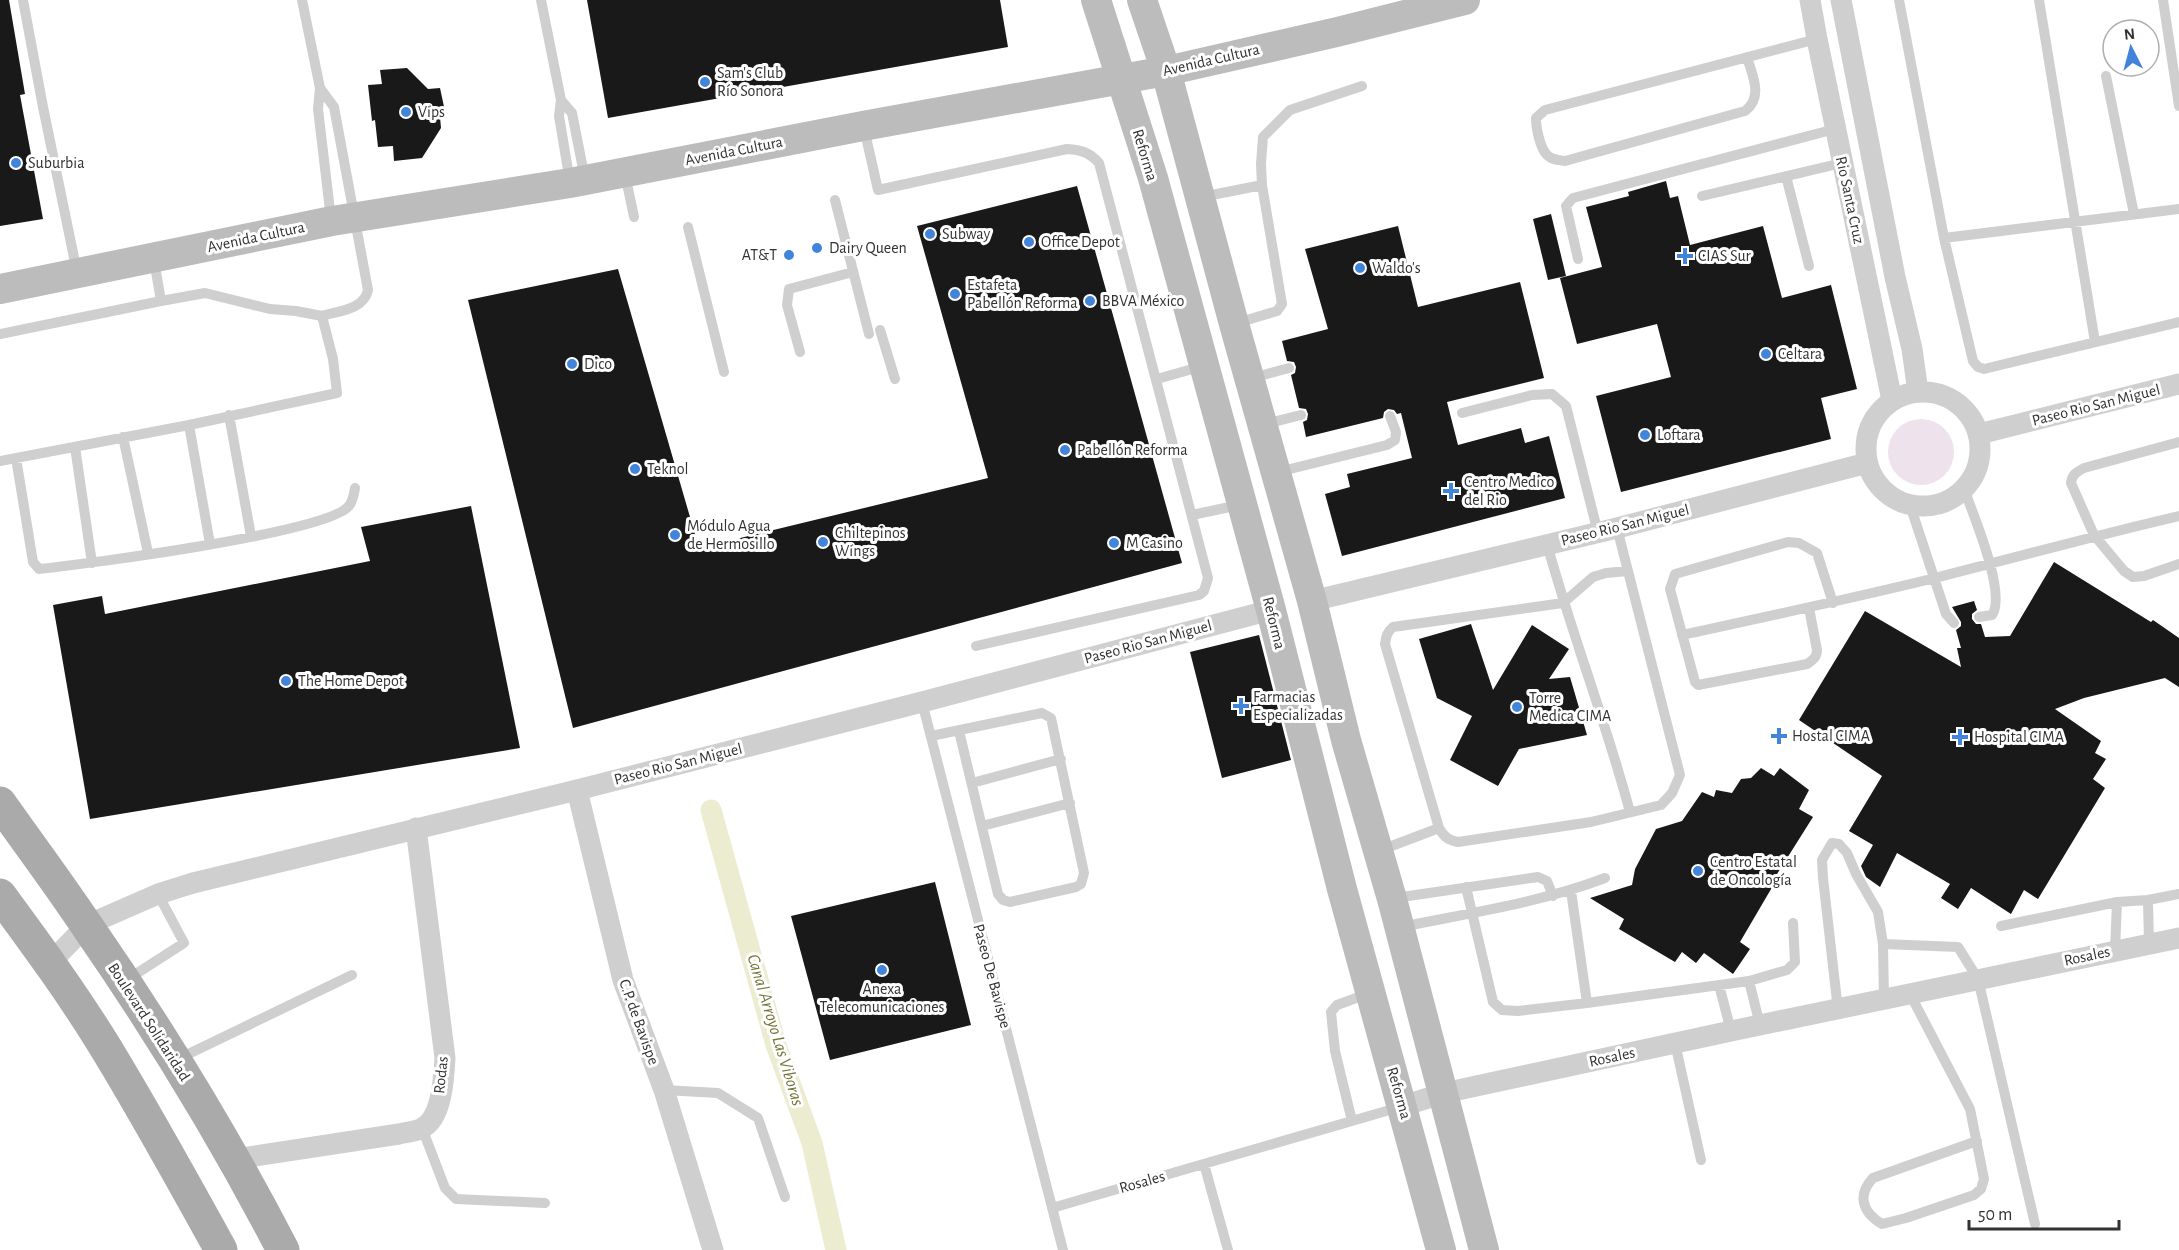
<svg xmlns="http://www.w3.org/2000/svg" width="2179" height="1250" viewBox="0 0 2179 1250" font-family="'Alegreya Sans',sans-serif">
<rect width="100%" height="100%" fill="#fff"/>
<!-- green -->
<path fill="#eee2ec" d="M1888 452a33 33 0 1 1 66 0a33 33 0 1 1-66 0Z"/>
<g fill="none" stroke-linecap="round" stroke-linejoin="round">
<!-- canal -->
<path stroke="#ebecd0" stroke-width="21" d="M711 810 776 1045 812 1143 836 1250"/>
</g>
<!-- building -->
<path fill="#191919" d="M0 0H9L25 94 20 95 43 219 0 226Z
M587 0H1000L1008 47 608 118Z
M407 68 428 89 440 88 446 116 440 117 441 128 422 158 394 161 393 146 378 147 375 120 372 121 368 85 382 84 380 70Z
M1666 181 1670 198 1678 196 1690 245 1763 226 1782 298 1831 285 1857 389 1821 398 1831 439 1621 492 1596 396 1671 377 1657 324 1577 344 1560 278 1602 267 1586 207 1629 196 1628 192Z
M1077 186 1182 563 573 728 468 300 618 269 699 548 988 478 917 226Z
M1551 214 1566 276 1548 280 1533 219Z
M1398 226 1418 307 1520 282 1544 378 1447 402 1458 445 1521 428 1525 443 1549 436 1565 498 1342 556 1325 494 1350 487 1347 474 1412 458 1401 413 1397 414 1394 410 1388 409 1384 412 1383 418 1306 437 1303 422 1307 420 1308 414 1306 409 1299 408 1291 375 1295 373 1296 367 1294 362 1287 361 1282 341 1328 329 1305 249Z
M471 506 520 748 90 819 53 605 102 596 105 614 370 561 361 527Z
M2054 562 2151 622 2153 620 2179 638V687L2165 678 2084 698 2055 709 2101 741 2095 753 2106 759 2093 779 2105 788 2038 899 2024 890 2011 914 1971 888 1958 909 1941 898 1950 884 1897 853 1880 887 1866 877 1861 866 1873 845 1849 831 1882 776 1799 720 1865 611 1961 667 1957 648H1961L1956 630 1961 626V622L1952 607 1974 601 1977 610 1972 614V619L1976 624H1981L1985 637 2010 636Z
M1471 624 1493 690 1532 625 1569 649 1549 679 1570 677 1587 735 1519 749 1498 786 1450 760 1472 716 1437 698 1419 639Z
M1259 635 1291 760 1222 778 1190 652Z
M1761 768 1774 776 1780 768 1809 790 1799 809 1813 817 1772 882 1774 884 1740 942 1750 949 1733 974 1704 953 1696 963 1682 952 1675 962 1619 929 1624 919 1590 898 1632 885 1635 869 1656 829 1682 821 1702 792 1714 797 1716 790 1732 793 1741 779 1751 778Z
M935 882 971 1025 830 1060 791 916Z"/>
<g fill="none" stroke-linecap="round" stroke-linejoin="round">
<!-- lane -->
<path stroke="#cfcfcf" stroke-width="10" d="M23 0 43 107 77 272
M302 0 320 88 318 109 331 219
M541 0 561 100 559 116 570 182
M1899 0 1944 238 2179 209
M2039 0 2095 342
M2163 0 2179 106
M1747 57C1752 75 1764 97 1745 111L1565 161C1558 160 1552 160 1547 155 1540 148 1536 128 1536 118L1545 110 1817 39
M2106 76 2134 214
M320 88 334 107 368 290C364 310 338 311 322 316
M561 100 572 113 585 179
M864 128 878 190 1067 149C1081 150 1089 152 1099 163L1208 578 1204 591 1199 595 976 646
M625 174 634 217
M1786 176 1809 266
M1262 185 1261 164 1263 137 1290 110 1362 86
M1702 196 1842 163
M1202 197 1262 185 1282 304 1277 311 1237 323
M835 200 869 334
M688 227 724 372
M1944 238 1973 361 1978 367 1984 369 2179 322
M1578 259 1566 206 1573 198 1835 129
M880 330 895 379
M0 334 161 301 154 260
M800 352 787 305 789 289 853 272
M1252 378 1289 368
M1157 379 1203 366
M1462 413 1532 395 1552 394 1566 406 1598 533
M229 415 251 536
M1265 424 1301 415
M189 425 210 544
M123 437 148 553
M2179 442 2084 468C2077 472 2072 474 2071 483L2094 535 2124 571 2133 577 2144 576 2179 564
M75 447 92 563
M16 458 33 562 39 569C86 564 326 533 349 506 353 501 354 494 355 488
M0 461 189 425 337 393 333 359 322 316 296 311 270 309 205 293 161 301
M1278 472 1387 445 1395 440 1396 432 1390 416
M1964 489C1973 514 2007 594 1992 615L1979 617
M1910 505 1946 614 1954 623
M1192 515 1239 505
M1617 528 1680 775 1672 793 1661 805 1591 822 1458 842C1448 840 1444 837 1439 828L1385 644C1386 637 1387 632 1393 627L1563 603 1593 577 1606 573 1628 571
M1547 544C1572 635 1606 722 1630 812
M1809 608 1817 650C1817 657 1813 660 1807 664L1698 685 1695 682 1670 589 1675 574 1788 542 1799 543 1817 553 1833 603
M1682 635C1765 617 1849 599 1931 579 2014 558 2096 535 2179 516
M922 702 1063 1250
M931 736 1042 713 1051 718 1084 873 1081 884 1076 887 1010 902 1003 900 998 894 959 731
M972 783 1061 759
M982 826 1070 803
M1381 850 1439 828
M1466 887 1493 1002 1502 1010 1518 1011 1587 1003 1749 981 1787 970 1795 962 1793 923
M1571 891 1587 1003
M1395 898 1538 877 1547 881 1553 896
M2001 926 2117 902 2148 900
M1401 927C1470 913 1539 903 1605 878
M1883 944 1958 947 1978 979 2035 1224
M2149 944 2148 900 2179 894
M2115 951 2117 902
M128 979 184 943 158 894
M1749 981 1760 1025
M1719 985 1731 1031
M1910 994 1970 1109 1984 1179 1981 1189 1974 1195 1906 1218 1882 1224C1862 1212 1857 1195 1873 1178L1977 1141
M1838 1010 1823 878 1822 860 1832 843 1839 844 1847 853 1856 874 1878 912 1883 944 1884 1000
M1675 1043 1701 1160
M178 1059 352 975
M664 1090 718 1093 758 1118 785 1197
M1352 1121 1335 1051 1331 1012 1337 1005 1370 993
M422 1128 445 1188 456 1199 545 1203
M1204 1164 1228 1250
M1052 1208 1400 1107"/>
<!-- street -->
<path stroke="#cfcfcf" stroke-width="21" d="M1810 0 1817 39 1892 400
M1841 0 1895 277 1912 349 1918 392
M1866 449a57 57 0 1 1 114 0a57 57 0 1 1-114 0Z
M1979 434 2179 384
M1312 601 1617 528 1867 463
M577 790 623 980 664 1090 713 1250
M50 963 87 925 158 894 193 883 577 790 922 702 1271 610
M1403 1106 1444 1093 1731 1031 2179 938
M235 1159 399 1134C406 1132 416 1132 422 1128 442 1119 444 1077 445 1058L416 828"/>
<!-- secondary -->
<path stroke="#bcbcbc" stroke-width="30" d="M1096 0 1153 178 1271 610 1342 889 1441 1250
M1142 0 1166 71 1234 324 1312 601 1346 740 1392 899 1484 1250
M0 289 332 221 570 183 863 126 1166 71 1337 32 1465 0"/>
<!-- primary -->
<path stroke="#aaa" stroke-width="33" d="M0 803C29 844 59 884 87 926 159 1030 225 1138 283 1250
M0 895C36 944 72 993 104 1045 145 1112 183 1181 221 1250"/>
</g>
<!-- markers -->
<g fill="#4384db" stroke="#fff" stroke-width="2">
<circle cx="705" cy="82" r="6"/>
<circle cx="406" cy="112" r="6"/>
<circle cx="16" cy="163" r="6"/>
<circle cx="930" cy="234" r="6"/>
<circle cx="1029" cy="242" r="6"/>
<circle cx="817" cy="248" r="6"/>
<circle cx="789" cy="255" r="6"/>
<path d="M1682 247h6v6h6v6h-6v6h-6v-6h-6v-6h6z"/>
<circle cx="1360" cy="268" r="6"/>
<circle cx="955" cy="294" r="6"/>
<circle cx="1090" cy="301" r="6"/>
<circle cx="1766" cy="354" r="6"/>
<circle cx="572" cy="364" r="6"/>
<circle cx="1645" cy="435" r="6"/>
<circle cx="1065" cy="450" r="6"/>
<circle cx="635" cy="469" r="6"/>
<path d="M1448 482h6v6h6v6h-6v6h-6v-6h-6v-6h6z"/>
<circle cx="675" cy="535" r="6"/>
<circle cx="823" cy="542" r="6"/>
<circle cx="1114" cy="543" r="6"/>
<circle cx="286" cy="681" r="6"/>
<path d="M1238 697h6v6h6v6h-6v6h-6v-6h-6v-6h6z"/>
<circle cx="1517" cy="707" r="6"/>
<path d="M1776 727h6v6h6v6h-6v6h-6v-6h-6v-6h6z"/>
<path d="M1957 728h6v6h6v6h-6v6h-6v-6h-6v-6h6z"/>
<circle cx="1698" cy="871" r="6"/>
<circle cx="882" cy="970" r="6"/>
</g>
<g text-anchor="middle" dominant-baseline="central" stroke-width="6" stroke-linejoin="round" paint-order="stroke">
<!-- street labels -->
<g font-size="16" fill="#323232" stroke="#fff">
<text transform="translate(1211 60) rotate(-13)">Avenida Cultura</text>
<text transform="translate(734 151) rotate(-11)">Avenida Cultura</text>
<text transform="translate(1145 155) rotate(73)">Reforma</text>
<text transform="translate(1850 200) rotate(78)">Rio Santa Cruz</text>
<text transform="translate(256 237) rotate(-12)">Avenida Cultura</text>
<text transform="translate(2096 405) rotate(-14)">Paseo Rio San Miguel</text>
<text transform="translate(1625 525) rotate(-14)">Paseo Rio San Miguel</text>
<text transform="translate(1274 623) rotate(76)">Reforma</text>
<text transform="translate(1148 642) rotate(-15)">Paseo Rio San Miguel</text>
<text transform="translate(678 764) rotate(-14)">Paseo Rio San Miguel</text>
<text transform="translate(2087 956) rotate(-12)">Rosales</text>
<text transform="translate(992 976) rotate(75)">Paseo De Bavispe</text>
<text transform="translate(149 1022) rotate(57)">Boulevard Solidaridad</text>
<text transform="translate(639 1022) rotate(70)">C.P. de Bavispe</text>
<text transform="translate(1612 1057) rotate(-12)">Rosales</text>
<text transform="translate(441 1075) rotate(-84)">Rodas</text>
<text transform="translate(1399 1093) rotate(74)">Reforma</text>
<text transform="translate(1142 1182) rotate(-16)">Rosales</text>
</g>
<!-- poi labels -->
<g font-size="16" fill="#323232" stroke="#fff" text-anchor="start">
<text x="717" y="73">Sam's Club<tspan x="717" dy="18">Río Sonora</tspan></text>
<text x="418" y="112">Vips</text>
<text x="28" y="163">Suburbia</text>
<text x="942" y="234">Subway</text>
<text x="1041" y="242">Office Depot</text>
<text x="829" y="248">Dairy Queen</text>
<text x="777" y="255" text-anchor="end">AT&amp;T</text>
<text x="1698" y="256">CIAS Sur</text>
<text x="1372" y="268">Waldo's</text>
<text x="967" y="285">Estafeta<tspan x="967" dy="18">Pabellón Reforma</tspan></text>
<text x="1102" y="301">BBVA México</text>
<text x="1778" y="354">Celtara</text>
<text x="584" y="364">Dico</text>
<text x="1657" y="435">Loftara</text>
<text x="1077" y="450">Pabellón Reforma</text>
<text x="647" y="469">Teknol</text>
<text x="1464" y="482">Centro Medico<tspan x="1464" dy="18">del Rio</tspan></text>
<text x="687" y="526">Módulo Agua<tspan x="687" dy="18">de Hermosillo</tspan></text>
<text x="835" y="533">Chiltepinos<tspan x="835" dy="18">Wings</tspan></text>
<text x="1126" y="543">M Casino</text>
<text x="298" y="681">The Home Depot</text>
<text x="1253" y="697">Farmacias<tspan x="1253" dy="18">Especializadas</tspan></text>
<text x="1529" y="698">Torre<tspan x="1529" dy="18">Medica CIMA</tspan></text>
<text x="1792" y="736">Hostal CIMA</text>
<text x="1974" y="737">Hospital CIMA</text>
<text x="1710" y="862">Centro Estatal<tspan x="1710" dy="18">de Oncología</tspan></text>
<text x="882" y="989" text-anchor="middle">Anexa<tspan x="882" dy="18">Telecomunicaciones</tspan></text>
</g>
<!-- water labels -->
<g font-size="18" font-style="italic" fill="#75773a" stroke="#fff">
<text transform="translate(775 1030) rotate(73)">Canal Arroyo Las Viboras</text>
</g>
</g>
<!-- north arrow -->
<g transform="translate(2131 48) rotate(354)"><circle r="28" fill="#ffffff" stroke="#adadad" stroke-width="1.5"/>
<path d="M0-4.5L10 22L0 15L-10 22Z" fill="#4384db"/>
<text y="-9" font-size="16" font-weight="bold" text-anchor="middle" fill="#323232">N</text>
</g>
<!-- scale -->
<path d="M1969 1220v9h150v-9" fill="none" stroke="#323232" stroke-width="3"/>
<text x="1978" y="1220" font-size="18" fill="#323232" stroke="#ffffff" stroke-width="4.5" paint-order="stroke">50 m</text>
</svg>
